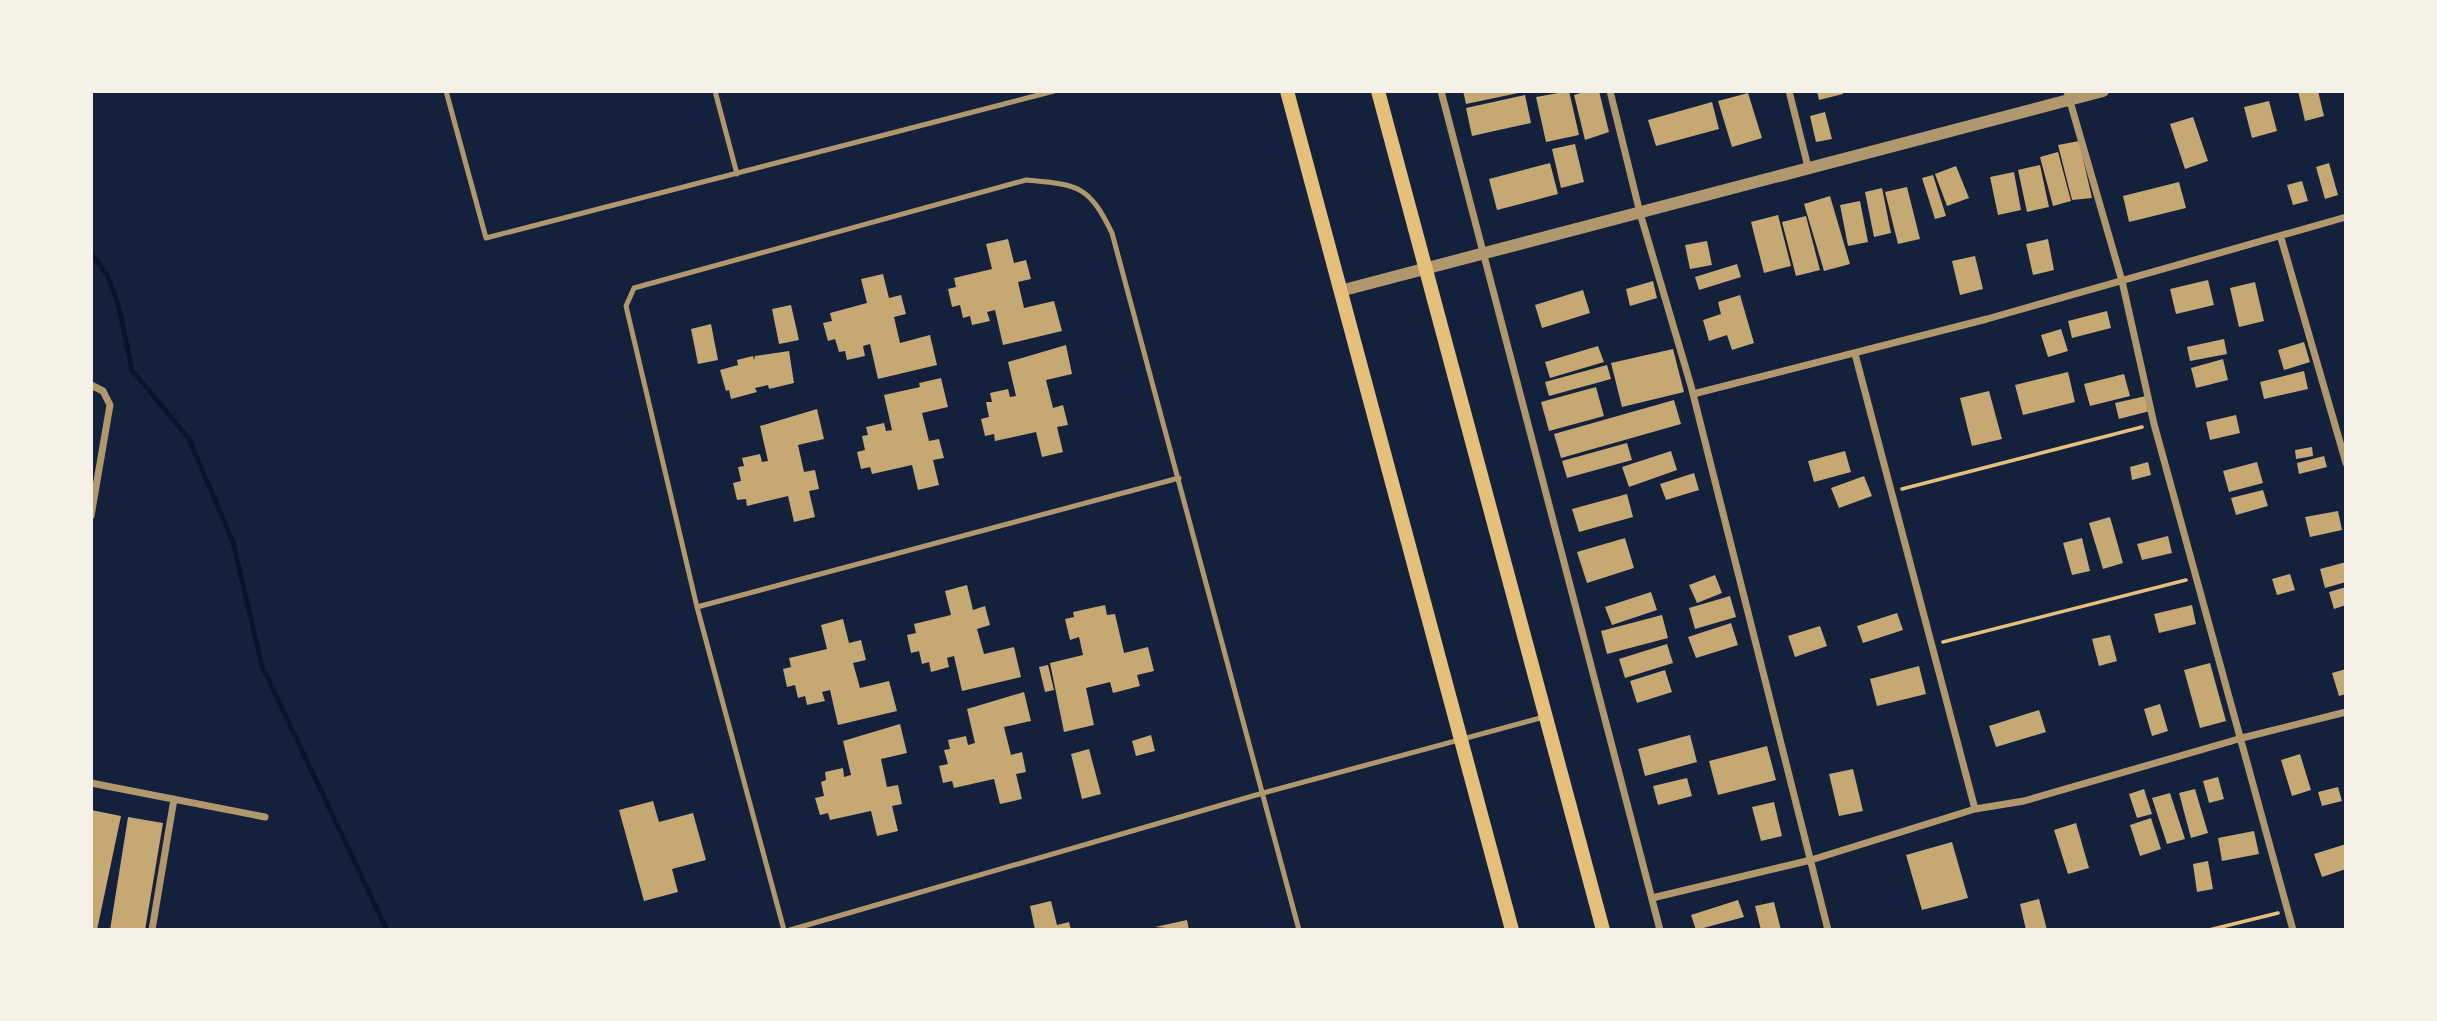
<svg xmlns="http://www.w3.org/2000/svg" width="2437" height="1021" viewBox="0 0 2437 1021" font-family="Georgia,serif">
<rect width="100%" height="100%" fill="#14213d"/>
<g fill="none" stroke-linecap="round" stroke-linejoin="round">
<!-- stream -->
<path stroke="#0b132b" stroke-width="5" d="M91 253 107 275 118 303 132 370 189 439 233 542 262 666 387 930"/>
</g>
<!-- building -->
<path fill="#c6a872" d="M1463 91H1523V92L1466 104Z
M1569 91 1579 135 1546 142 1536 97Z
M1587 91H1599L1609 132 1585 140 1574 95Z
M1817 91H1842L1843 94 1819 100Z
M2298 91H2318L2324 116 2305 121Z
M1748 93 1762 138 1732 147 1718 101Z
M1525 95 1531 123 1472 136 1466 108Z
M2269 101 2277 131 2252 138 2244 107Z
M1712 102 1719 129 1656 146 1648 120Z
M1825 112 1832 139 1816 142 1810 116Z
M2193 117 2208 161 2185 169 2170 124Z
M2079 141 2092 198 2072 200 2058 145Z
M1575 144 1584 182 1561 188 1552 149Z
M2058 152 2071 201 2053 206 2040 157Z
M1550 163 1558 194 1497 210 1489 179Z
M2329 163 2338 195 2325 199 2316 167Z
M2040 165 2049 207 2027 212 2018 170Z
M1956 166 1969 198 1947 206 1935 174Z
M2014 172 2021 210 1998 215 1990 177Z
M1933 175 1946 216 1935 219 1922 178Z
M2302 181 2308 201 2293 205 2287 185Z
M2179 182 2186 208 2129 222 2123 196Z
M1907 187 1920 239 1898 244 1885 192Z
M1882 188 1891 233 1874 237 1865 192Z
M1830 196 1850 264 1824 271 1804 204Z
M1860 201 1868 242 1848 246 1840 205Z
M1778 215 1791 266 1764 273 1751 222Z
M1806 216 1820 270 1796 276 1782 222Z
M1008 239 1014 263 1026 260 1031 279 1018 282 1024 308 1054 301 1062 331 1003 345 995 310 987 312 990 321 972 325 970 316 963 318 960 305 952 307 948 289 956 287 954 278 992 269 986 244Z
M2048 239 2054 270 2033 275 2026 244Z
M1707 241 1712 265 1690 269 1685 245Z
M1975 256 1983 289 1960 295 1952 261Z
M1737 264 1741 277 1699 290 1695 277Z
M883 274 889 298 901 295 906 314 894 317 900 343 930 335 937 365 878 379 870 344 863 346 865 356 847 360 845 351 839 352 835 339 828 341 823 323 832 321 830 313 867 303 861 279Z
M2208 280 2214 305 2176 314 2170 289Z
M1653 281 1657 298 1630 306 1626 289Z
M2255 282 2264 321 2239 327 2230 288Z
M1583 290 1590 313 1542 328 1535 305Z
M1740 295 1754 343 1732 350 1727 335 1709 341 1703 320 1721 314 1718 302Z
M791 305 799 340 779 344 772 309Z
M2107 311 2111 328 2072 338 2068 321Z
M711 324 718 360 698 364 691 329Z
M2061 329 2068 351 2048 357 2041 335Z
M2224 339 2227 354 2190 361 2187 347Z
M2304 342 2310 362 2284 370 2278 350Z
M1066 345 1072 374 1046 380 1053 408 1063 405 1068 425 1057 427 1063 452 1042 457 1036 432 995 441 994 434 985 436 981 419 989 417 986 402H992L990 393 1008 389 1010 397 1016 396 1008 362Z
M1598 346 1604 362 1550 378 1545 362Z
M1673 349 1684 392 1622 407 1611 363Z
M789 351 794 383 769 389 768 385 755 388 757 392 731 399 729 390 726 391 720 370 738 365 737 360 753 356 754 360 755 356Z
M2223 359 2228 380 2196 388 2191 368Z
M1607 365 1611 379 1549 396 1545 382Z
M2304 371 2308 389 2264 399 2260 382Z
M2068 372 2075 402 2023 415 2015 385Z
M2124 374 2130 396 2090 406 2084 384Z
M941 378 948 407 922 413 929 441 939 439 944 458 933 460 939 485 918 490 912 465 872 474 870 467 861 469 857 452 865 450 862 436 868 435 866 427 884 423 886 431 892 430 884 395 920 387 919 383Z
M1596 387 1604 416 1549 431 1541 402Z
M1989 391 2002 439 1972 446 1960 398Z
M2146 396 2150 411 2119 419 2115 403Z
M1674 400 1681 424 1561 458 1554 434Z
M817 409 824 439 798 445 804 472 815 470 819 489 809 491 815 517 794 522 788 496 747 506 746 499 737 500 733 483 741 481 738 467 744 466 742 458 760 454 762 462 768 461 760 426Z
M2236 415 2240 433 2210 440 2206 422Z
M1627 443 1632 460 1567 478 1562 461Z
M2312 447 2313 456 2296 459 2295 450Z
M1671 451 1677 470 1629 487 1622 467Z
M1845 451 1851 472 1814 482 1808 461Z
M2324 456 2327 467 2299 474 2297 463Z
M2148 462 2151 475 2132 480 2130 467Z
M2257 462 2263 483 2229 492 2223 471Z
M1694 473 1699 490 1666 500 1660 484Z
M1864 476 1872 496 1839 508 1831 488Z
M2263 490 2268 506 2236 515 2231 498Z
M1627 494 1633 517 1579 532 1572 509Z
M2338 511 2342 530 2310 537 2305 517Z
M2110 517 2123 563 2103 569 2089 523Z
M2168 536 2172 553 2142 560 2137 544Z
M1625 538 1634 568 1587 583 1577 552Z
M2082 538 2090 571 2072 575 2063 543Z
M2346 562V582L2325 588 2320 569Z
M2290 574 2295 590 2277 595 2272 579Z
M1715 575 1722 593 1697 603 1689 585Z
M967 585 973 610 985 606 990 625 977 629 984 654 1014 647 1021 677 962 691 954 656 947 658 949 667 931 672 929 662 922 664 919 651 911 653 907 635 916 633 914 624 951 615 945 591Z
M2346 587V605L2334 609 2329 592Z
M1651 592 1657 610 1612 625 1605 607Z
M1730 596 1736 617 1695 629 1689 608Z
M1105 605 1107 615 1115 614 1124 653 1148 647 1154 671 1137 675 1140 686 1113 693 1110 682 1086 688 1094 725 1064 732 1050 663 1083 655 1079 637 1070 640 1065 619 1074 617 1073 612Z
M2192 605 2196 624 2159 633 2154 614Z
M1897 613 1903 630 1863 643 1857 626Z
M1662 615 1668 638 1607 654 1601 631Z
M843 619 849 643 861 640 866 660 853 663 860 688 889 681 897 711 838 725 830 690 822 692 825 701 807 705 805 696 798 698 795 685 787 687 783 669 791 667 789 658 827 649 821 625Z
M1731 623 1738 645 1696 658 1688 637Z
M1820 626 1827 646 1795 657 1788 636Z
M2110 635 2117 661 2099 666 2092 639Z
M1667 644 1673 663 1625 678 1619 659Z
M2210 663 2226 721 2200 728 2184 670Z
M1048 665 1054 690 1045 692 1039 667Z
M1919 666 1926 694 1877 706 1870 679Z
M2346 669V694L2339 696 2332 673Z
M1665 670 1672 692 1637 703 1630 681Z
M1024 692 1031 721 1004 727 1011 755 1022 752 1026 772 1016 774 1022 799 1000 804 994 779 954 788 952 781 943 783 939 766 948 764 944 750 950 749 948 740 966 736 968 745 975 743 967 709Z
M2160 704 2168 731 2152 736 2144 709Z
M2039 710 2046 732 1996 747 1989 726Z
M900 724 907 753 881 759 887 787 898 785 902 804 892 806 898 831 877 836 871 811 830 820 828 813 820 815 815 798 824 796 821 782 826 780 825 772 843 768 844 777 851 775 843 741Z
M1151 735 1155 751 1136 756 1132 741Z
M1690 735 1697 762 1645 776 1638 749Z
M1767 746 1776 780 1718 795 1709 761Z
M1089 749 1101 794 1082 799 1071 754Z
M2300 754 2311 790 2292 796 2281 760Z
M1853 769 1863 811 1839 816 1829 774Z
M2218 777 2224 799 2209 803 2203 781Z
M1687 778 1692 796 1658 805 1653 786Z
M2338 787 2342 801 2322 806 2318 792Z
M2144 789 2152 814 2137 818 2129 794Z
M2195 789 2208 833 2191 838 2179 793Z
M2170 793 2185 839 2167 844 2152 798Z
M653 801 659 822 693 813 706 860 672 869 678 892 644 901 619 810Z
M1774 802 1782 836 1761 841 1752 807Z
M91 810 121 816 97 930H91Z
M128 817 163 823 145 930H110Z
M2151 818 2161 849 2140 856 2130 825Z
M2076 823 2089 868 2068 874 2054 830Z
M2254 831 2259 854 2222 861 2218 838Z
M1952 842 1968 898 1922 910 1906 855Z
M2346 844V869L2322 877 2314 854Z
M2208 861 2213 889 2197 892 2193 864Z
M2039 899 2047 930H2026L2020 904Z
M1738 900 1744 917 1696 930 1691 915Z
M1051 901 1057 925 1069 922 1071 930H1035L1030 906Z
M1774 902 1781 930H1761L1755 906Z
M1187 920 1189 930 1155 927Z"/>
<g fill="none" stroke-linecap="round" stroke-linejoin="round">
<!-- path -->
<path stroke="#e5c07b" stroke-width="3.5" d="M1902 489 2142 427
M1943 642 2186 580
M2209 930 2278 913"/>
<!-- service -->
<path stroke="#b1986c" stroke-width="5" d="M446 91 486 238 1054 91
M715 91 737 174
M697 607 1179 478
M784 930 697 607 626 306 634 288 1026 180C1078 185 1088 184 1112 233L1299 930
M790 930 1263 793 1544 717"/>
<!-- minor -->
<path stroke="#b1986c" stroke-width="7" d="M1441 91 1660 930
M1610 91 1640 213 1691 386 1828 930
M1789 91 1808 167
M2067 91 2122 281 2154 424 2293 930
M2281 238 2346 463
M1855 354 1975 809
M91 385 103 391 110 405 91 516
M1693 394 1987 319 2346 217
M91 783 265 817
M1652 898 1811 860 1975 809 2024 801 2242 738 2346 712
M152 930 174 799"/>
<!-- tertiary -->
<path stroke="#b1986c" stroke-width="12" d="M1340 291 2103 91"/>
<!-- secondary -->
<path stroke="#e5c07b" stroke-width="14" d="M1287 91 1512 930
M1378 91 1603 930"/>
</g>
<!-- border -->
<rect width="2437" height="1021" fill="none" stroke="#f6f1e7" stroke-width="186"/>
</svg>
